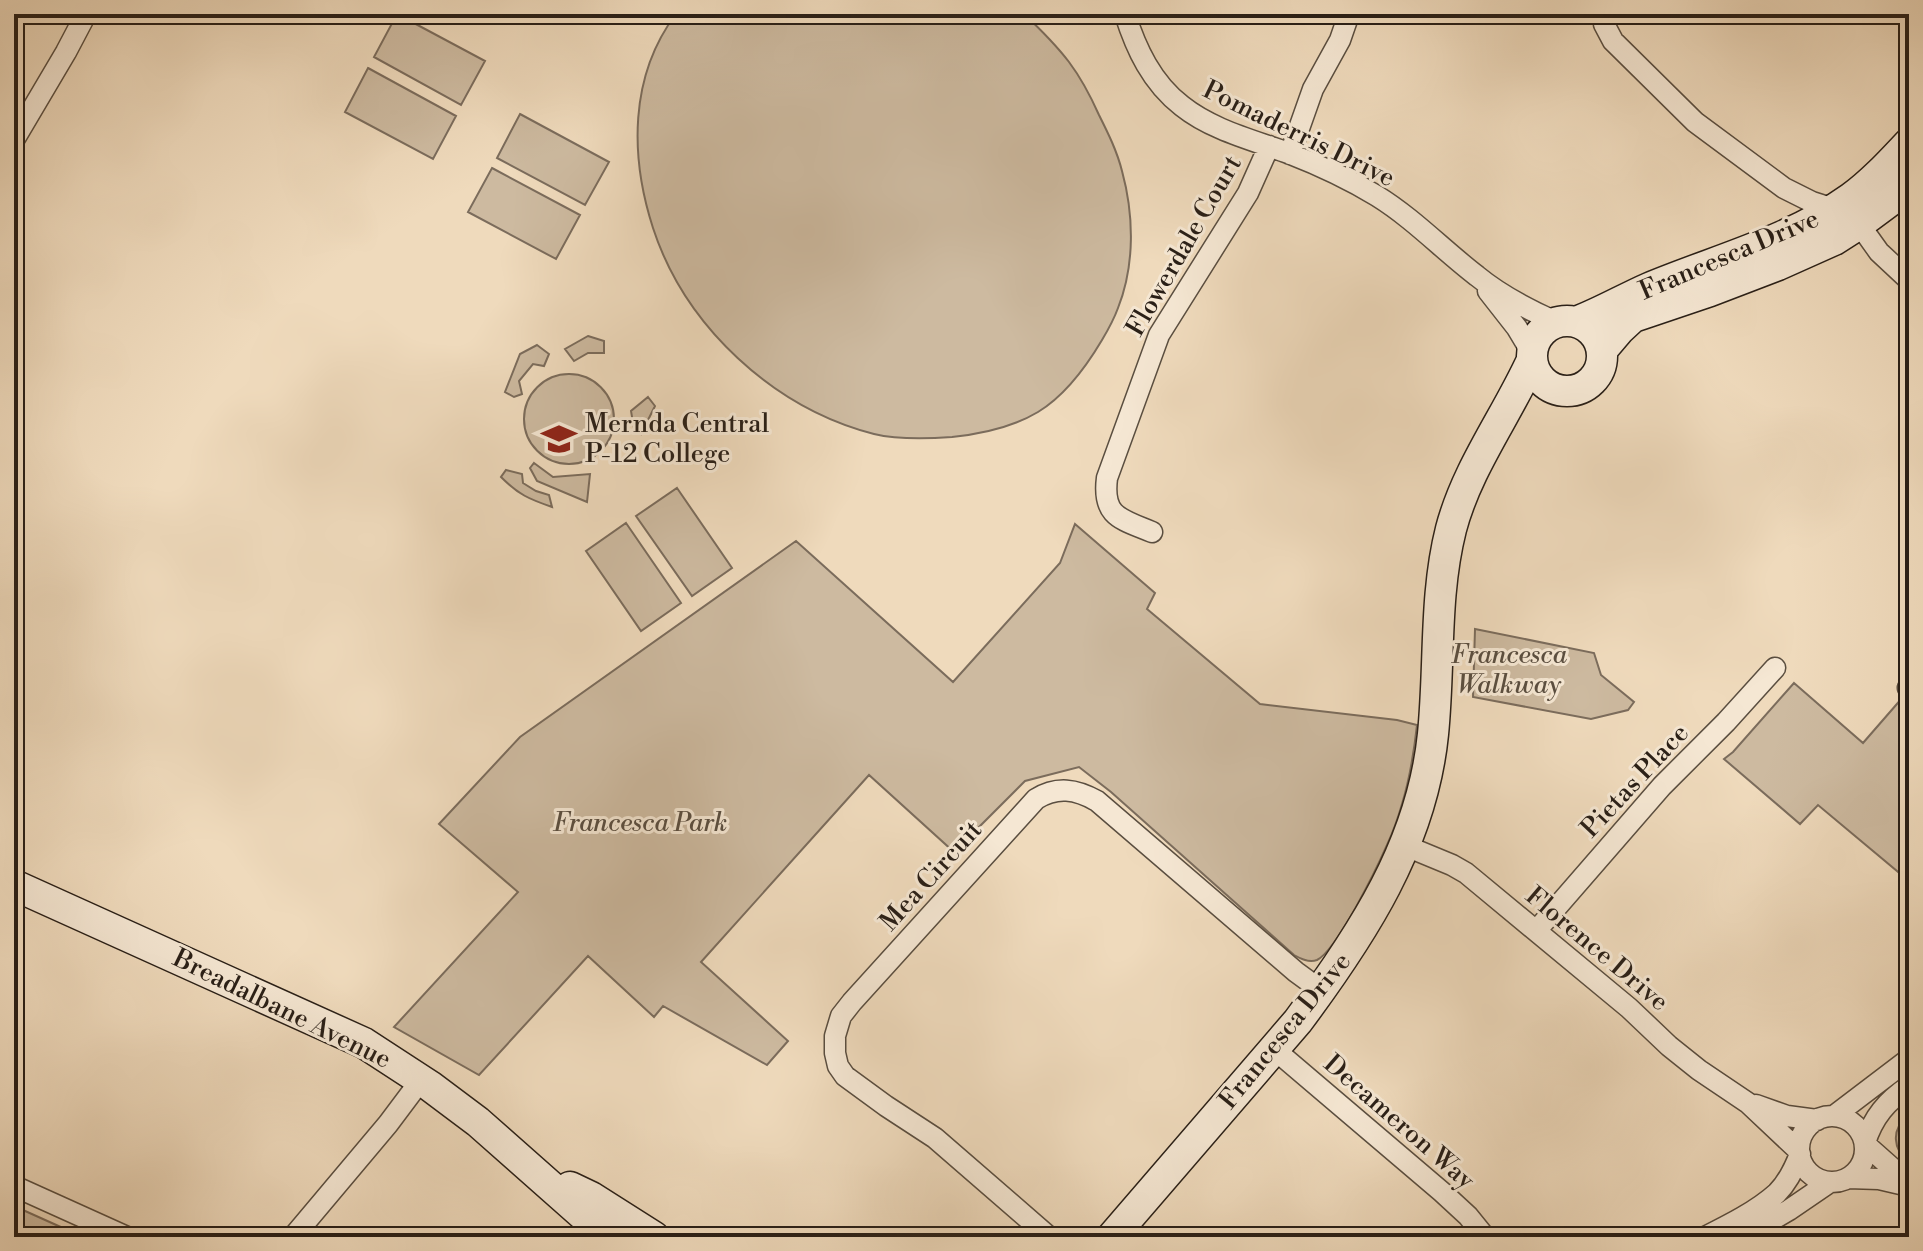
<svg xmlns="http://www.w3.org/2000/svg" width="1923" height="1251" viewBox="0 0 1923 1251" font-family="'Libre Bodoni',serif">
<rect width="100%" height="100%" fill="#efdabc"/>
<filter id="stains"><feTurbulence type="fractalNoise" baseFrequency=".0025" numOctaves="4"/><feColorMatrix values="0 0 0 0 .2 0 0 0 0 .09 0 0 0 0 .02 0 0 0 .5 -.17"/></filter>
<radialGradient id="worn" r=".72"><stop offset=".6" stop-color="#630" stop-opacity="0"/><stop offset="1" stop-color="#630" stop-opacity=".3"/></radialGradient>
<!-- green -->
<path fill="#cdbaa0" stroke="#7b6c5c" stroke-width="2" d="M397 14 485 61 461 105 374 57Z
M676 14H1024C1040 29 1056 45 1069 62 1081 78 1091 97 1099 115 1108 133 1117 151 1122 171 1134 215 1135 265 1118 308 1114 319 1108 330 1102 340 1086 367 1066 395 1038 412 1013 427 981 434 952 437 926 439 899 440 874 434 773 408 685 326 653 228 630 157 629 76 676 14Z
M368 68 456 116 433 159 345 112Z
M520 114 609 162 585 205 497 158Z
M492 168 580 215 556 259 468 212Z
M588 336 604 341V353H588L574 361 565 349Z
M537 345 549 354 544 366 533 364 519 381 522 394 514 397 505 392 520 354Z
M524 419a45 45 0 1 1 90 0a45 45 0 1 1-90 0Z
M648 397 655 406 641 434 634 429 631 411Z
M534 463 553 477 590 474 587 502 537 481 530 468Z
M506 470 522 474 523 483 536 491 549 495 552 507C529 499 519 495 501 477Z
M677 488 732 568 692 596 636 516Z
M626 523 681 603 641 631 586 551Z
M1075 524 1155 593 1147 609 1260 704 1397 720 1417 725C1414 752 1410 778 1402 804 1398 818 1393 832 1387 845 1377 868 1337 950 1317 960 1309 963 1301 959 1294 955L1111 792 1079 767 1025 781 954 852 869 775 701 962 788 1041 767 1065 663 1006 654 1017 588 956 479 1075 394 1027 518 892 439 824 520 737 796 541 953 682 1060 563Z
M1475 629 1594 653 1601 675 1634 702 1628 710 1591 719 1473 697Z
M1794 683 1863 743 1903 697 1909 702V881L1818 805 1800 824 1724 759 1733 752Z
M1909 1116V1163C1893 1149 1890 1129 1909 1116Z
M14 1206 83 1237H14Z"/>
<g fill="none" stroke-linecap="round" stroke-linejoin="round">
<!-- street casing -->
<g stroke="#5a4e40" stroke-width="23">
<path id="street" d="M1125 14C1136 49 1152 83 1182 106 1212 130 1253 140 1288 153 1319 165 1349 179 1377 196 1414 219 1443 250 1477 276 1500 295 1529 310 1556 322
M1604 14V24L1613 41 1695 122 1784 188 1812 202 1834 209
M14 140 66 52 86 14
M1290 154 1313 89 1340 40 1349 14
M1859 224 1879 252 1909 280
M1488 291 1517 328 1532 353
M1152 532C1121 519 1102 517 1107 478L1159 335 1248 193 1269 146
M1908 688 1909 689
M1406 846 1452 865 1466 873 1629 1008 1669 1046 1699 1070 1748 1103 1799 1151
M1536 931 1662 786 1726 722 1775 668
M1274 1049 1442 1192 1468 1216 1485 1237
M1756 1105 1787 1116 1817 1120
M1834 1116 1909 1059
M1799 1149a33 33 0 1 1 66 0a33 33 0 1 1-66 0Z
M1865 1143C1873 1117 1887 1101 1909 1086
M1865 1144 1909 1183
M1848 1178 1879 1179 1909 1186
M14 1186 127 1237
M293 1237 388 1124 421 1080
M1049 1237 935 1138 886 1106 845 1076 838 1066 835 1053V1036L841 1016 852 1002 1036 799C1057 786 1076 789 1097 801L1296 972 1322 991
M1705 1237C1729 1225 1757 1211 1777 1193 1788 1182 1795 1167 1800 1154
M1743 1237 1789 1210 1830 1182"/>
</g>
<!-- secondary casing -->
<g stroke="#291f17" stroke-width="33">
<path id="secondary" d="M1532 356a35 35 0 1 1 70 0a35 35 0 1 1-70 0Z
M1576 322C1602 312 1624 299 1649 288 1716 260 1791 241 1851 198 1873 182 1891 162 1909 143
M1602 350 1619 330 1633 317 1710 291 1778 265 1834 240 1859 224 1890 201 1909 184
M14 885 364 1043 430 1086 478 1122 608 1237
M570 1187 591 1197 654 1237
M1112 1237 1298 1021C1362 935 1422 844 1433 734 1440 665 1434 596 1451 529 1467 468 1506 417 1532 360"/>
</g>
<!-- street -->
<use href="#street" stroke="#f5e7d3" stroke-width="20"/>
<!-- secondary -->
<use href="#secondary" stroke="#f5e7d3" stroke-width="30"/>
</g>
<!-- icons -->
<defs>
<g id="school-bare" transform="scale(2.76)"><path d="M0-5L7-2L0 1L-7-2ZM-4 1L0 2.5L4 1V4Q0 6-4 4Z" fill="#8f2418" stroke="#f5e7d3" stroke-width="2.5" paint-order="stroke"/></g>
</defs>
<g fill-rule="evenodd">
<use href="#school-bare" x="559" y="439"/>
</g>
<g text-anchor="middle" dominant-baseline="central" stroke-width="6" stroke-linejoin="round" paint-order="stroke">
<!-- street labels -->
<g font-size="26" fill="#291f17" stroke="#f5e7d3">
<text transform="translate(1299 134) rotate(26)">Pomaderris Drive</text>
<text transform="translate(1184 246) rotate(-60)">Flowerdale Court</text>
<text transform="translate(1729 255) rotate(-23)">Francesca Drive</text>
<text transform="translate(1635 781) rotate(-47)">Pietas Place</text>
<text transform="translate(931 876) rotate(-48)">Mea Circuit</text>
<text transform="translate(1597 949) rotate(40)">Florence Drive</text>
<text transform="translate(282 1009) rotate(26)">Breadalbane Avenue</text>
<text transform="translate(1285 1031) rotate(-51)">Francesca Drive</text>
<text transform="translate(1399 1122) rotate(41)">Decameron Way</text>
</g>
<!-- poi labels -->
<g font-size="26" fill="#291f17" stroke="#f5e7d3" text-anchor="start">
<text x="585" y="424">Mernda Central<tspan x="585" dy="30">P-12 College</tspan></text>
</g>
<!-- park labels -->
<g font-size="26" font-style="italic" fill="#5a4e40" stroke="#f5e7d3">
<text x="1509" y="655">Francesca<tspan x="1509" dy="30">Walkway</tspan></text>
<text x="640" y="823">Francesca Park</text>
</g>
</g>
<!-- margin -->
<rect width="1923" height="1251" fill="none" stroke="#efdabc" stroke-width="48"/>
<rect x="16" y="16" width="1891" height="1219" fill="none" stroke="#291f17" stroke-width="4"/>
<rect x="24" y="24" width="1875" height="1203" fill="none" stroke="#291f17" stroke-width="2"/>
<rect width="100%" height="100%" filter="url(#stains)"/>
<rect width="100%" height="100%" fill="url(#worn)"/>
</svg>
